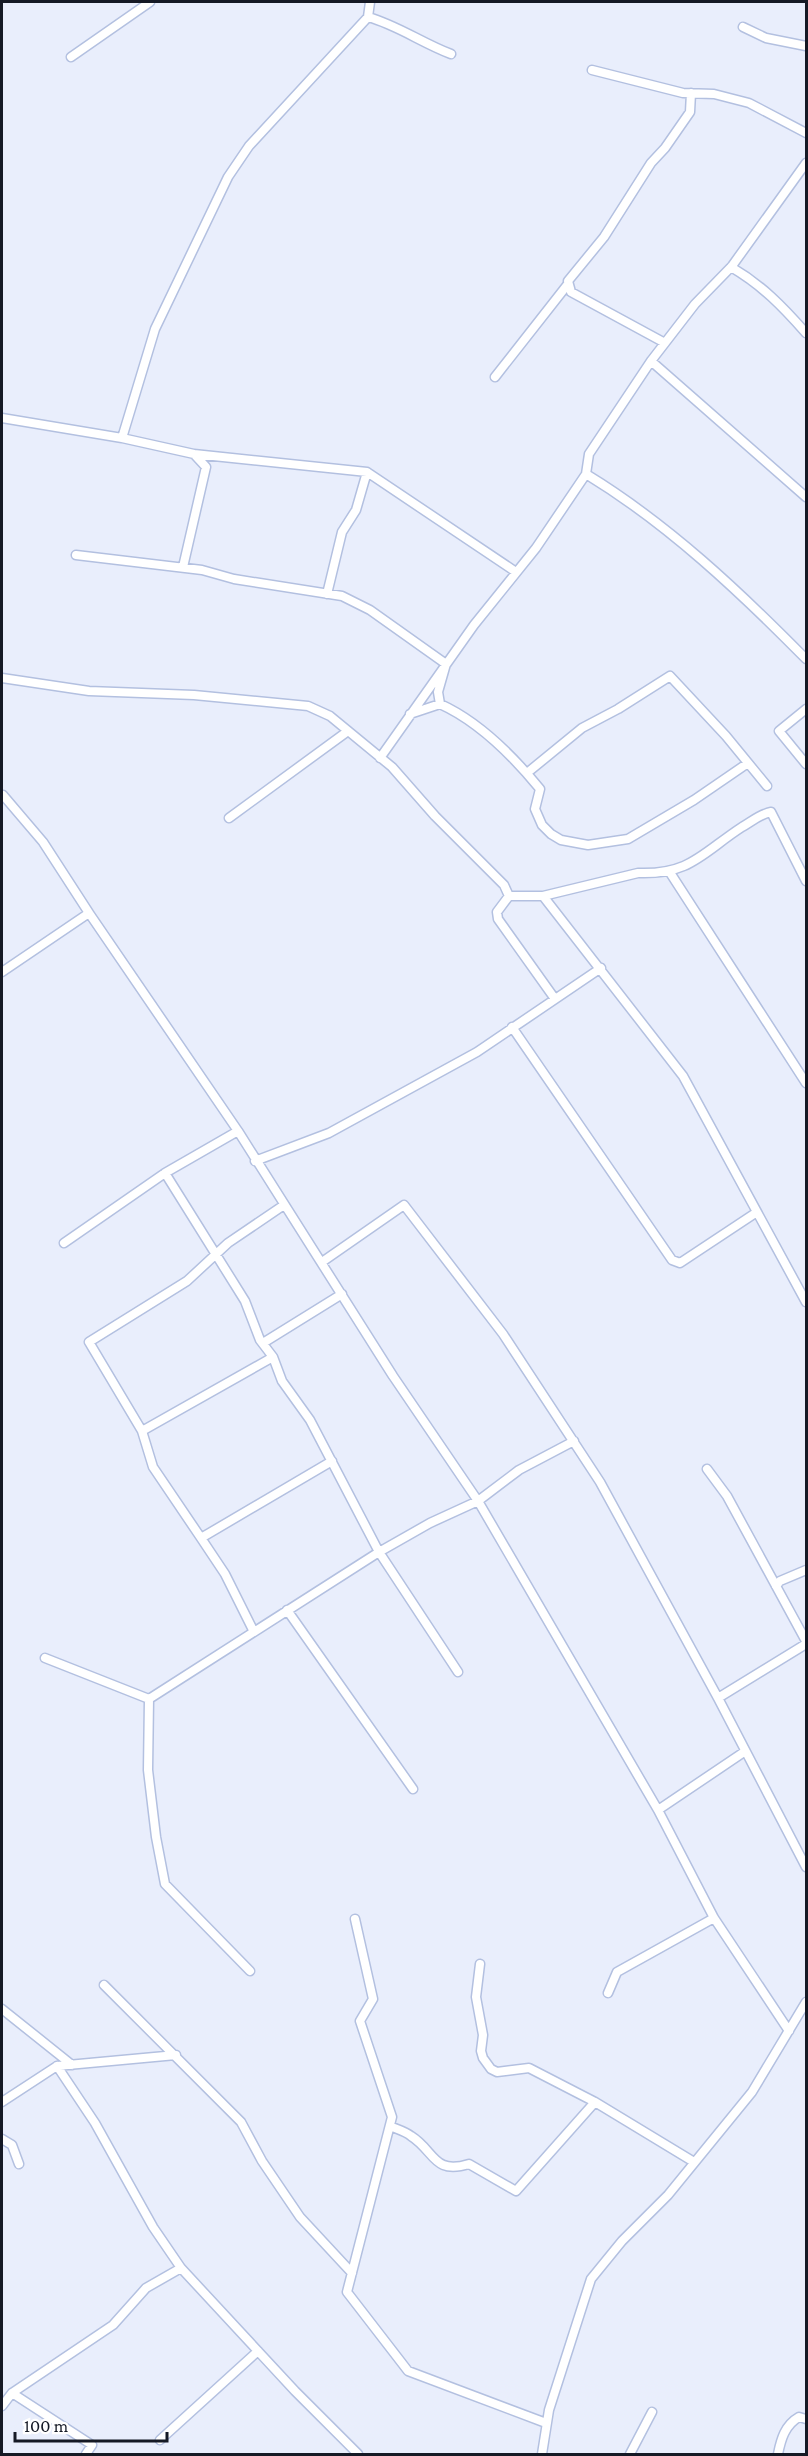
<svg xmlns="http://www.w3.org/2000/svg" width="808" height="2456" viewBox="0 0 808 2456" font-family="'Crimson Pro',serif">
<rect width="100%" height="100%" fill="#e9eefc"/>
<g fill="none" stroke-linecap="round" stroke-linejoin="round">
<!-- minor casing -->
<g stroke="#b3c0e0" stroke-width="11">
<path id="minor" d="M368 17C397 25 422 43 451 54
M743 27 766 38 806 46
M71 57 150 2
M592 70 683 93 714 94 749 103 806 133
M731 267C762 285 783 307 806 333
M665 343 571 292 568 281 604 237 651 163 665 148 690 112 691 93
M651 361 806 497
M495 377 568 284
M2 418 122 438 155 329 228 177 249 146 368 17 370 2
M122 438 194 454 206 467 183 567
M194 454 367 472 516 572
M586 474C668 524 739 591 806 659
M76 555 202 570 234 579 342 596 370 610 446 664 438 692 440 704
M327 594 342 532 356 510 367 472
M2 678 89 691 194 695 308 706 330 716 392 767 435 816 504 885 509 896
M806 709 779 731 806 764
M410 714 440 704C480 722 513 756 540 789L535 809 542 825 551 834 561 840 588 845 628 839 694 800 748 763
M380 758 474 625 536 548 586 474 589 454 651 361 695 304 732 266 806 163
M527 773 582 728 618 709 670 676 726 736 767 786
M229 818 348 731
M669 871 806 1083
M543 896 683 1076 806 1302
M89 913 238 1131 393 1376 478 1501 658 1810
M2 972 89 913 43 842 3 795
M555 999 498 919 497 912 509 896H543L638 873C690 875 702 853 742 827 751 822 760 814 771 812L806 881
M512 1027 672 1260 680 1263 757 1212
M255 1161 329 1133 477 1052 601 968
M165 1173 245 1301 260 1340 273 1357 282 1381 310 1420 379 1552 458 1672
M64 1243 165 1173 238 1131
M322 1262 404 1205 503 1334 600 1482 718 1698 806 1867
M263 1343 342 1294
M273 1357 142 1431 89 1342 187 1281 228 1243 284 1205
M142 1431 153 1467 201 1538
M707 1469 727 1496 806 1641
M776 1586 780 1581 806 1570
M287 1610 413 1789
M253 1630 225 1574 201 1538 332 1461
M45 1658 149 1699
M718 1698 806 1644
M149 1699 379 1552 430 1523 478 1501 519 1470 574 1441
M149 1699 148 1770 156 1837 165 1884 250 1971
M744 1752 658 1810 714 1918 789 2031
M355 1919 373 1999 360 2021 392 2117 347 2292 408 2371 546 2423
M480 1964 476 1997 483 2035 481 2051 483 2058 491 2069 497 2072 529 2068 595 2102 694 2162
M104 1985 241 2122 262 2161 300 2217 352 2273
M608 1993 617 1972 714 1918
M2 2009 72 2065
M57 2066 176 2055
M2 2102 57 2066 95 2123 153 2227 181 2268
M390 2126C396 2129 405 2131 411 2136 435 2151 433 2175 469 2164L516 2191 595 2102
M2 2139 12 2145 19 2164
M12 2393 92 2445 86 2454
M2 2406 12 2393 113 2325 146 2288 181 2268 295 2391 358 2454
M160 2440 258 2351
M542 2454 549 2410 591 2279 622 2241 668 2195 752 2092 806 2002
M630 2454 652 2412
M778 2454C781 2439 785 2425 799 2417L806 2419"/>
</g>
<!-- minor -->
<use href="#minor" stroke="#fff" stroke-width="8"/>
</g>
<!-- border -->
<rect width="808" height="2456" fill="none" stroke="#151925" stroke-width="6"/>
<!-- scale -->
<path d="M15 2432v9h152v-9" fill="none" stroke="#151925" stroke-width="3"/>
<text x="24" y="2432" font-size="18" fill="#151925" stroke="#ffffff" stroke-width="4.5" paint-order="stroke">100 m</text>
</svg>
